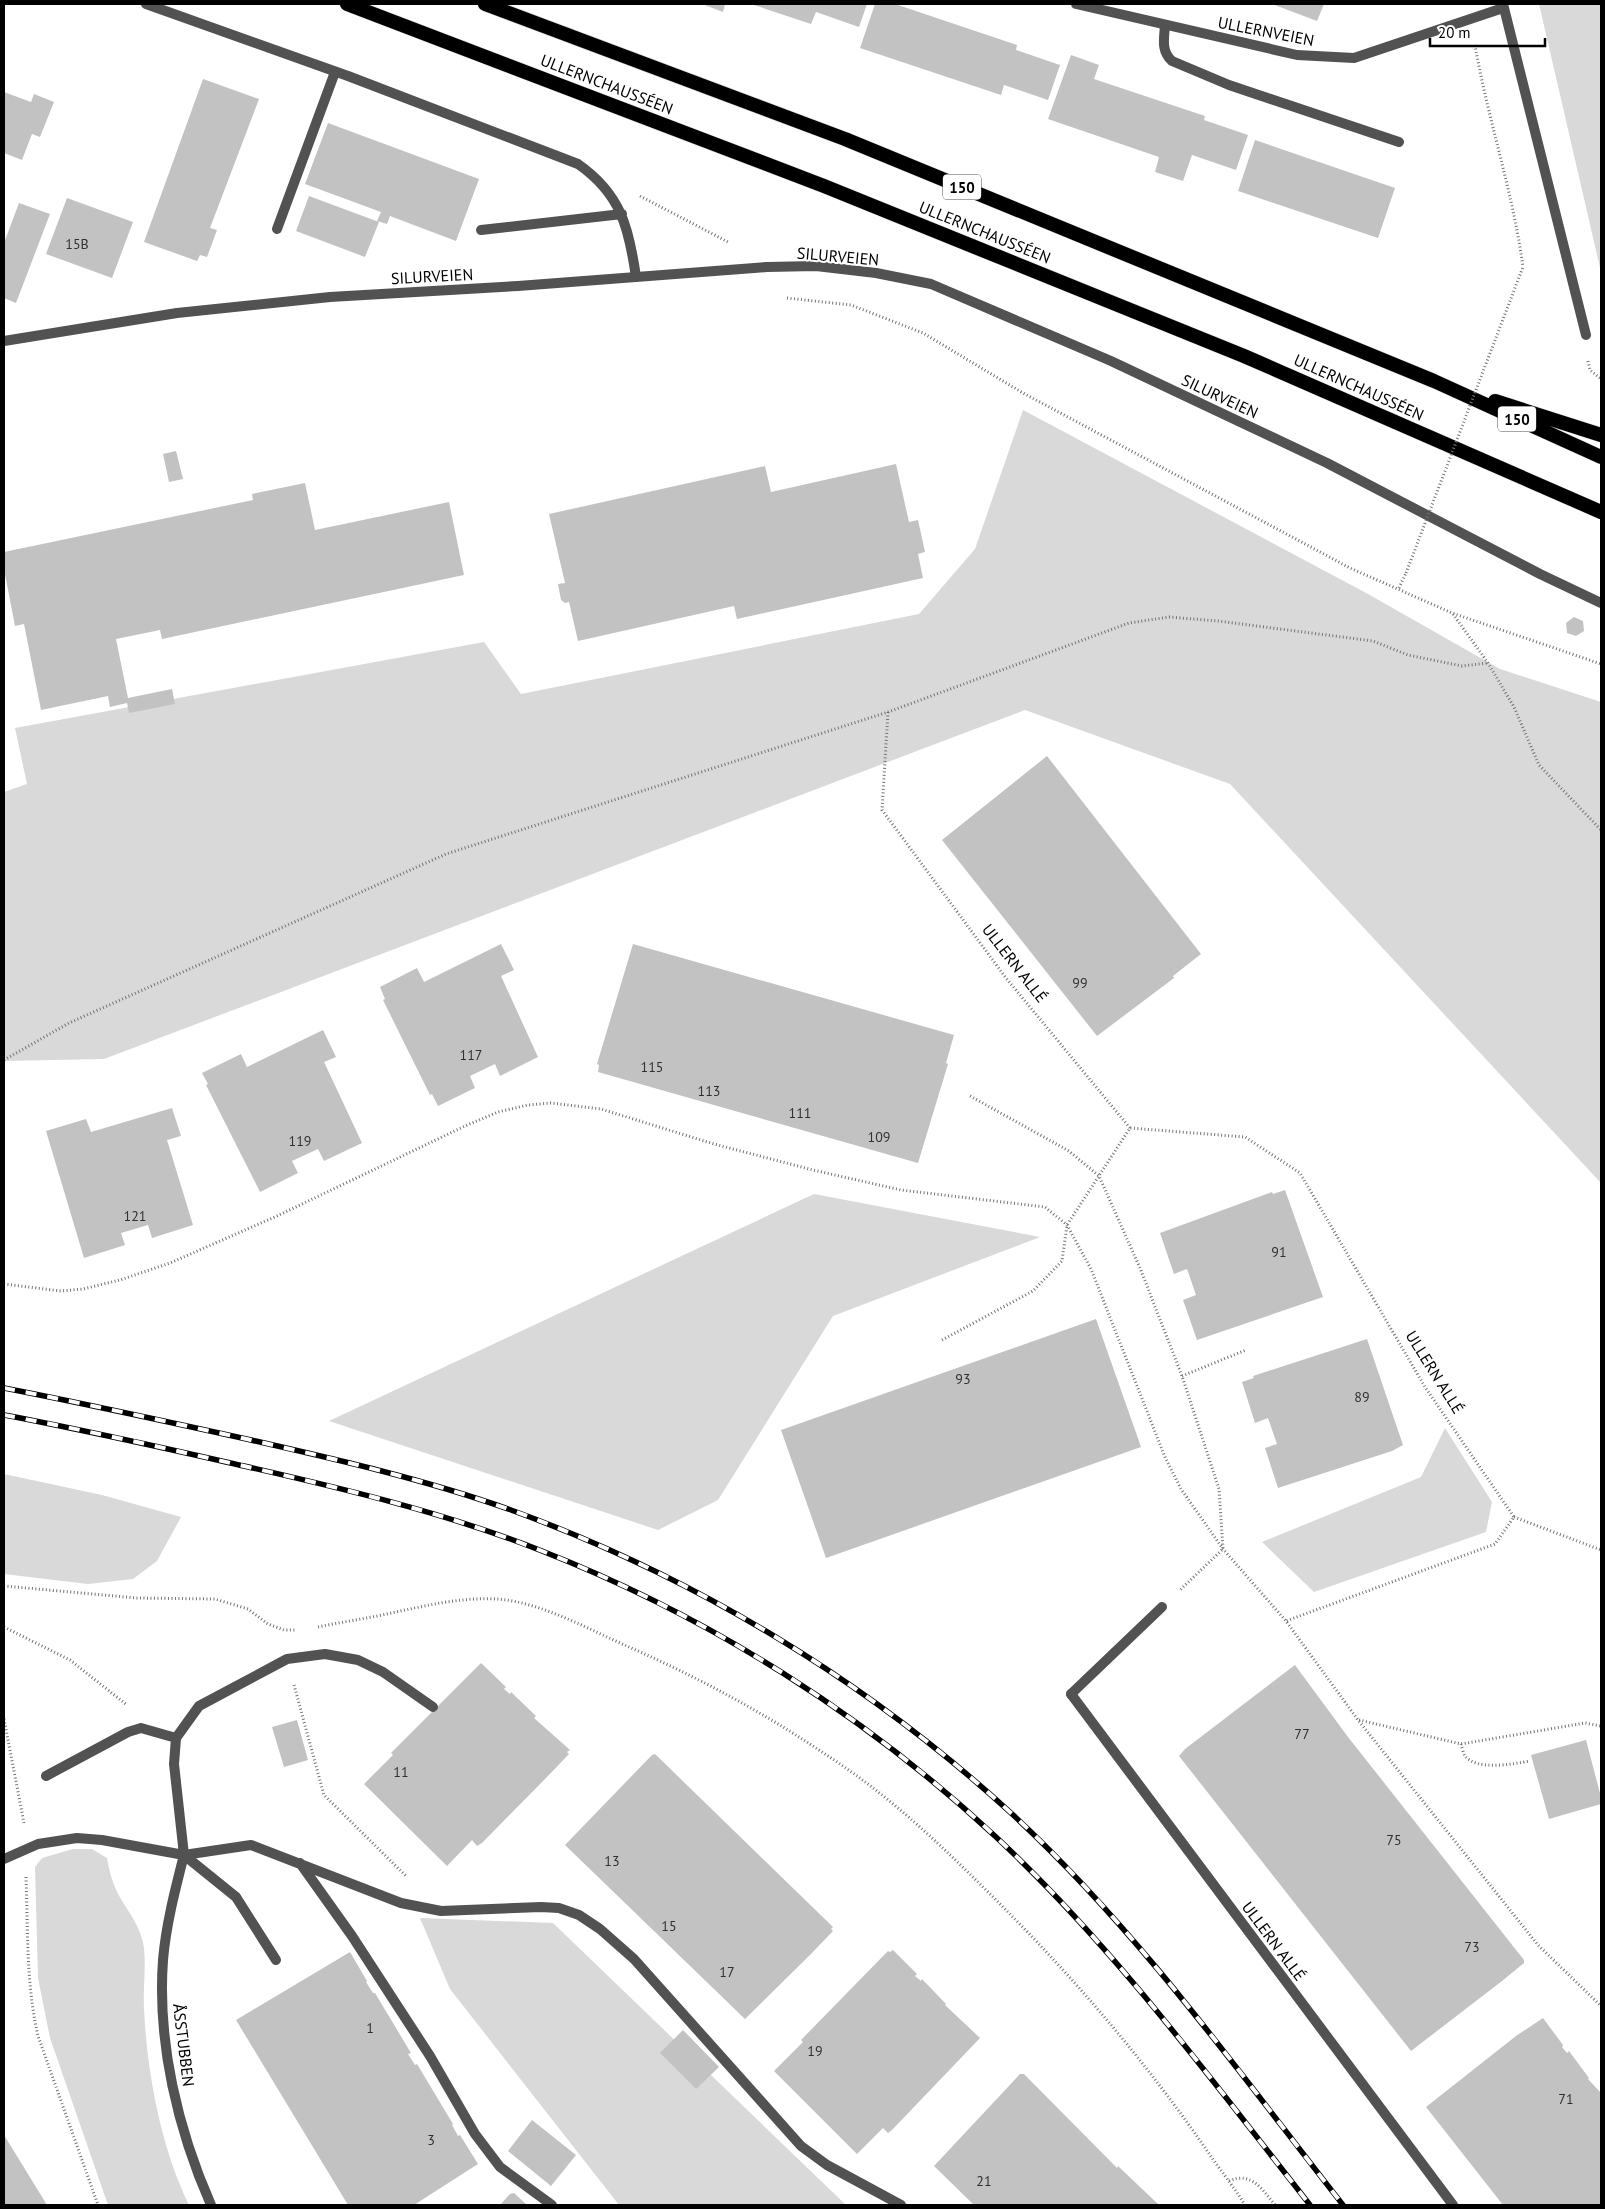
<svg xmlns="http://www.w3.org/2000/svg" width="1605" height="2209" viewBox="0 0 1605 2209" font-family="'PT Sans',sans-serif">
<rect width="100%" height="100%" fill="#fff"/>
<!-- green -->
<path fill="#d9d9d9" d="M1539 4H1601V272Z
M1023 410 1368 594 1500 669 1601 702V1183L1230 784 1025 710 104 1059 4 1061V792L27 784 15 728 484 642 521 694 919 614 975 549Z
M814 1194 1040 1237 833 1316 718 1500 658 1530 329 1421Z
M1445 1428 1492 1502 1486 1532 1314 1592 1262 1542 1421 1477Z
M4 1474 102 1495 181 1517 157 1561 133 1579 88 1584 4 1574Z
M73 1849H92L107 1858C109 1870 112 1882 118 1894 128 1912 141 1926 144 1948 146 1968 143 1989 144 2009 147 2073 161 2148 189 2205H108L50 2038 38 1978 35 1867 42 1858Z
M420 1918 553 1923 846 2205H619L450 1989Z"/>
<!-- building -->
<path fill="#c2c2c2" d="M702 4H725L723 12Z
M751 4H867L859 27 816 12 811 24Z
M875 4H895L1017 45 1016 50 1060 65 1048 100 1004 85 1001 95 860 48Z
M1272 4H1324L1317 21Z
M1071 55 1099 65 1094 79 1205 116 1204 120 1248 135 1236 170 1192 155 1183 181 1155 172 1159 157 1048 119Z
M203 79 259 99 210 228 217 230 207 257 200 255 197 261 144 242Z
M4 92 31 102 34 94 54 102 40 137 32 134 22 160 4 153Z
M328 123 479 179 456 241 390 216 387 224 377 221 381 212 305 184Z
M1255 140 1395 188 1378 238 1238 191Z
M309 196 379 222 365 257 296 231Z
M67 198 133 222 112 278 46 254Z
M19 203 50 214 16 303 4 298V243Z
M176 451 183 479 169 482 163 454Z
M896 464 909 522 918 520 925 552 918 554 923 578 737 619 734 606 578 641 569 602 565 603 561 600 558 584 565 583 549 514 765 466 771 492Z
M305 483 315 530 449 502 464 575 162 639 160 630 116 639 128 698 172 689 175 704 129 713 127 703 110 707 108 696 41 710 24 624 15 626 4 569V552L253 500 252 494Z
M1574 617 1583 621 1584 631 1576 636 1567 633 1566 623Z
M1047 756 1201 954 1173 976 1174 978 1097 1036 942 840Z
M501 944 514 970 501 976 538 1057 500 1076 495 1064 470 1076 475 1088 438 1106 432 1094 430 1095 383 1000 385 999 380 987 417 968 424 982Z
M633 944 954 1035 946 1063 948 1064 918 1163 598 1072 599 1065 597 1064Z
M323 1030 336 1057 324 1062 362 1143 324 1161 318 1149 292 1161 298 1173 260 1192 206 1085 208 1084 202 1073 241 1054 247 1067Z
M172 1108 181 1136 167 1140 193 1225 152 1238 148 1225 121 1233 125 1245 84 1258 46 1131 86 1119 91 1132Z
M1285 1190 1323 1297 1197 1340 1183 1300 1196 1295 1187 1269 1174 1274 1160 1233 1272 1192 1273 1194Z
M1096 1319 1141 1447 826 1558 781 1430Z
M1367 1339 1403 1445 1392 1451 1278 1488 1265 1448 1277 1444 1268 1418 1255 1423 1242 1382 1254 1378 1253 1376Z
M481 1663 506 1687 504 1689 510 1694 511 1692 536 1716 534 1718 570 1750 567 1752 569 1754 545 1779 482 1843 477 1846 472 1840 447 1866 364 1784 393 1755 391 1753Z
M1295 1665 1348 1737 1524 1960V1963L1502 1981 1411 2051 1179 1756 1185 1749Z
M297 1720 308 1760 284 1767 272 1727Z
M1586 1740 1601 1797V1804L1549 1819 1531 1755Z
M655 1754 833 1927 831 1929 833 1931 810 1955 745 2019 565 1845 652 1755Z
M893 1950 917 1974 915 1976 921 1981 922 1979 946 2004 945 2005 980 2038 892 2130 888 2133 883 2128 857 2154 774 2071 803 2042 801 2040 888 1951 890 1952Z
M350 1952 367 1981 366 1982 373 1993H375L411 2053 408 2054 415 2065 417 2064 453 2124 452 2125 458 2136 460 2135 478 2164 414 2205H348L236 2020Z
M1543 2018 1563 2045 1562 2047 1567 2053 1569 2051 1589 2078 1588 2079 1601 2093V2205H1503L1426 2107 1516 2036Z
M683 2030 719 2067 696 2089 660 2053Z
M1020 2074H1024L1117 2168 1118 2166 1159 2205H974L934 2166Z
M532 2120 576 2155 551 2186 508 2151Z
M4 2135 12 2148 47 2205H4Z
M514 2193 527 2205H500L510 2194Z"/>
<g fill="none" stroke-linecap="round" stroke-linejoin="round">
<!-- trunk casing -->
<g stroke="#dbdbdb" stroke-width="15">
<path id="trunk" d="M347 4 824 186 1244 356 1601 512
M485 4 845 139 1434 381 1601 457
M1495 401 1601 435"/>
</g>
<!-- path -->
<path stroke="#747474" stroke-width="3" stroke-dasharray="1 2.5" stroke-linecap="butt" d="M1475 45C1488 120 1513 192 1523 267
M640 196 730 243
M787 298 851 305 923 333 1023 393 1350 568 1452 613 1601 664
M1588 361 1590 370 1601 379
M1399 588 1406 573
M1453 614 1488 663 1514 707 1539 765 1601 830
M888 712 882 810 1006 978 1130 1128
M4 1060 69 1023 446 854 888 712 1129 623 1169 617 1218 621 1373 641 1408 655 1462 666 1488 663
M970 1096 1069 1151 1099 1176 1140 1268 1182 1376 1219 1489 1223 1549 1180 1590
M4 1284 61 1291 83 1289 120 1280 170 1263 277 1216 465 1126 498 1112 528 1105 551 1103 601 1109 714 1144 813 1170 901 1190 1045 1207 1067 1225 1091 1269 1165 1457 1181 1489 1223 1549 1286 1621 1358 1720 1538 1945 1601 2006
M942 1340 1033 1291 1062 1261 1067 1225 1130 1128 1245 1137 1300 1173 1425 1387 1514 1517 1495 1544 1286 1621
M1182 1376 1246 1350
M1514 1517 1601 1550
M4 1586 137 1598 215 1599 248 1609 268 1624 284 1630H295
M4 1627 70 1660 127 1705
M318 1627C341 1622 364 1619 387 1614 424 1606 460 1597 497 1599 541 1602 590 1630 629 1647 711 1683 780 1722 853 1773 902 1808 947 1851 989 1893 1070 1973 1144 2059 1208 2152 1220 2170 1234 2187 1245 2205
M294 1685 324 1795 407 1877
M4 1719 24 1823
M1359 1720 1461 1744 1585 1723 1601 1726
M1461 1744C1462 1747 1463 1753 1465 1756 1477 1771 1513 1764 1530 1761
M26 1877C28 1930 26 1984 38 2036L98 2205
M1229 2181C1251 2171 1262 2189 1275 2205"/>
<!-- service -->
<path stroke="#525252" stroke-width="10" d="M146 4 348 76 578 164C621 194 629 228 636 277
M1165 25C1164 39 1161 51 1172 61L1229 85 1399 142
M277 229 335 72
M481 230 622 214
M1071 1694 1162 1607
M176 1738 199 1706 287 1659 325 1654 358 1660 383 1672 433 1707
M176 1738 174 1764 184 1855 236 1897 276 1960
M46 1776 128 1732 141 1728 176 1738
M4 1859 38 1844 77 1838 102 1840 184 1855 251 1845 401 1903 441 1911 541 1907 559 1908 579 1915 600 1929 634 1959 801 2146 827 2165 901 2205
M300 1863 352 1936 430 2056 475 2134 500 2167 552 2205"/>
<!-- minor -->
<path stroke="#525252" stroke-width="10" d="M1076 4 1297 55 1354 58 1503 8
M1503 4 1586 335
M4 341 177 313 330 297 518 286 767 267 816 266 876 273 931 284 1111 361 1327 463 1540 574 1601 603
M1071 1694 1453 2205
M184 1855C175 1890 166 1925 163 1960 157 2043 178 2130 211 2205"/>
<!-- trunk -->
<use href="#trunk" stroke="#000" stroke-width="14"/>
<!-- rail casing -->
<g stroke="#000" stroke-width="5.5">
<path id="rail" d="M4 1388C87 1404 169 1422 251 1440 339 1460 427 1480 511 1510 695 1577 867 1681 1011 1813 1137 1929 1238 2071 1343 2205
M4 1415C85 1430 164 1448 244 1466 345 1489 446 1513 542 1551 708 1616 865 1715 996 1837 1114 1947 1210 2078 1310 2205"/>
</g>
<!-- rail -->
<use href="#rail" stroke="#fff" stroke-width="4" stroke-dasharray="11" stroke-linecap="butt"/>
<!-- path-bridge -->
<path stroke="#747474" stroke-width="3" stroke-dasharray="1 2.5" stroke-linecap="butt" d="M1406 573 1523 267"/>
</g>
<g text-anchor="middle" dominant-baseline="central" stroke-width="4" stroke-linejoin="round" paint-order="stroke">
<!-- number labels -->
<g font-size="14" fill="#303030">
<text x="77" y="244">15B</text>
<text x="1080" y="983">99</text>
<text x="471" y="1055">117</text>
<text x="652" y="1067">115</text>
<text x="709" y="1091">113</text>
<text x="800" y="1113">111</text>
<text x="879" y="1137">109</text>
<text x="300" y="1141">119</text>
<text x="135" y="1216">121</text>
<text x="1279" y="1252">91</text>
<text x="963" y="1379">93</text>
<text x="1362" y="1397">89</text>
<text x="1302" y="1734">77</text>
<text x="401" y="1772">11</text>
<text x="1394" y="1840">75</text>
<text x="612" y="1861">13</text>
<text x="669" y="1926">15</text>
<text x="1472" y="1947">73</text>
<text x="727" y="1972">17</text>
<text x="370" y="2028">1</text>
<text x="815" y="2051">19</text>
<text x="1566" y="2099">71</text>
<text x="431" y="2140">3</text>
<text x="984" y="2181">21</text>
</g>
<!-- shield labels -->
<g fill="#fff" stroke="#4c4c4c" stroke-width="1">
<rect x="943" y="174.5" width="38" height="25" rx="4"/>
<rect x="1498" y="406.5" width="38" height="25" rx="4"/>
</g>
<g font-size="15" font-weight="bold" fill="#000">
<text x="962" y="187">150</text>
<text x="1517" y="419">150</text>
</g>
<!-- street labels -->
<g font-size="16" fill="#000" stroke="#fff">
<text transform="translate(1266 31) rotate(11)">ULLERNVEIEN</text>
<text transform="translate(607 84) rotate(21)">ULLERNCHAUSSÉEN</text>
<text transform="translate(985 232) rotate(22)">ULLERNCHAUSSÉEN</text>
<text transform="translate(838 256) rotate(5)">SILURVEIEN</text>
<text transform="translate(432 276) rotate(-3)">SILURVEIEN</text>
<text transform="translate(1359 387) rotate(24)">ULLERNCHAUSSÉEN</text>
<text transform="translate(1220 396) rotate(25)">SILURVEIEN</text>
<text transform="translate(1015 963) rotate(52)">ULLERN ALLÉ</text>
<text transform="translate(1435 1372) rotate(58)">ULLERN ALLÉ</text>
<text transform="translate(1274 1941) rotate(53)">ULLERN ALLÉ</text>
<text transform="translate(184 2045) rotate(83)">ÅSSTUBBEN</text>
</g>
</g>
<!-- border -->
<rect width="1605" height="2209" fill="none" stroke="#000000" stroke-width="10"/>
<!-- scale -->
<path d="M1430 38v8h115v-8" fill="none" stroke="#000000" stroke-width="2.5"/>
<text x="1438" y="38" font-size="15" fill="#000000" stroke="#ffffff" stroke-width="4" paint-order="stroke">20 m</text>
</svg>
